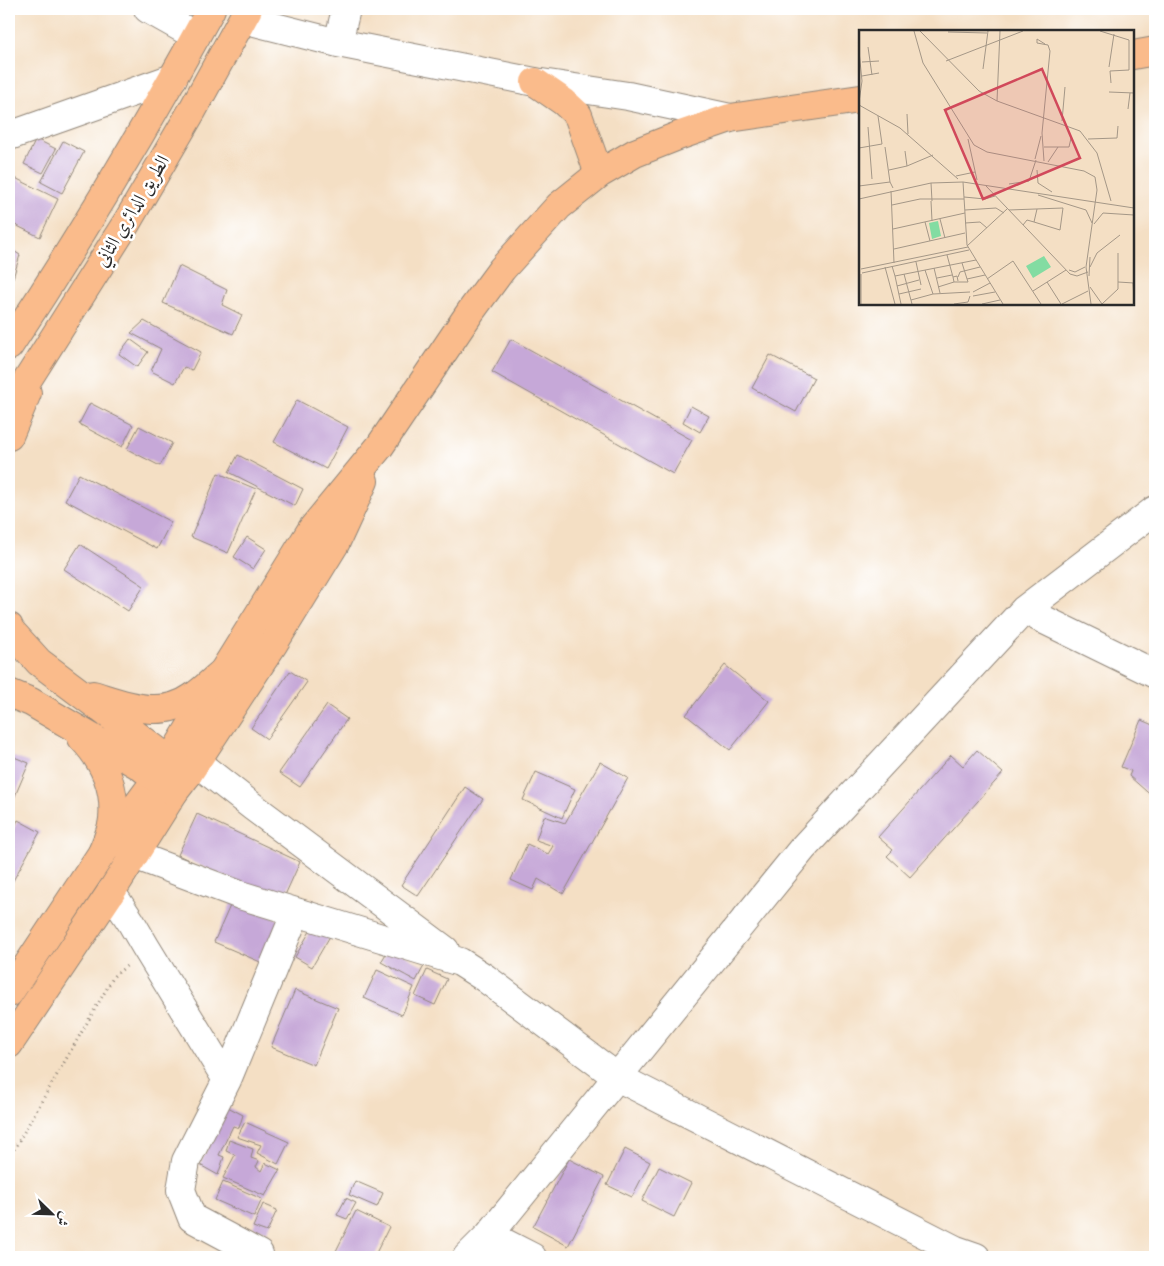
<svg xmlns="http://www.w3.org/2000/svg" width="1164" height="1266" viewBox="0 0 1164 1266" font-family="'Libre Bodoni',Amiri,serif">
<rect width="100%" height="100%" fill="#fff"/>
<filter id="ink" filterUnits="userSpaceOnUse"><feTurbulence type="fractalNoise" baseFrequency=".02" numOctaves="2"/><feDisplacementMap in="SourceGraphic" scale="10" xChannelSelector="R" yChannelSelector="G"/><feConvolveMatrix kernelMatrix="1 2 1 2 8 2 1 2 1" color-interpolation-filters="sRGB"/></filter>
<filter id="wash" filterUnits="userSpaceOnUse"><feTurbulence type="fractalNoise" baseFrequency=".0096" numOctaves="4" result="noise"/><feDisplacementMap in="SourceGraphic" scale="20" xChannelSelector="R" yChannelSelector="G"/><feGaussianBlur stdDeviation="1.12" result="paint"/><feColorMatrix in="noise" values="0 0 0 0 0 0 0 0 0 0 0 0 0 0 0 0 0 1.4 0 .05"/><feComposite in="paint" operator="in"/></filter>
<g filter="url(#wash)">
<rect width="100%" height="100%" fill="#f4dfc4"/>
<g id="blocks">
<!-- building -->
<path fill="#c6a8d8" d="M36 139 56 149 43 173 24 164Z
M63 141 84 152 62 193 41 182Z
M9 175 58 199 40 237 9 222Z
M9 248 20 255 13 278 9 277Z
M179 266 227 290 222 305 242 315 233 334 163 303Z
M144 321 201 352 192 370 184 367 175 383 151 371 161 349 131 333Z
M130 339 148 352 137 367 119 354Z
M511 339 692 440 673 474 492 372Z
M770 355 814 378 796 412 752 388Z
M297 400 348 427 326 469 274 442Z
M90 403 133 425 122 447 79 424Z
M691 406 709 416 700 432 683 422Z
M139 426 172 443 160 466 127 449Z
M238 455 303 489 295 506 229 472Z
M218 473 256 489 228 553 191 537Z
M79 474 171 522 157 549 65 500Z
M247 537 266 549 253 569 234 557Z
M80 544 144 586 128 611 64 569Z
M725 665 769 701 730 750 686 715Z
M290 671 307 682 267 739 251 728Z
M327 705 347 719 300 787 279 773Z
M1141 720 1155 726V799L1129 776 1131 771 1121 767Z
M977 750 1003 773 910 877 887 856 893 850 878 837 951 755 963 766Z
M9 755 29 763 12 803 9 801Z
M600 762 628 778 563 894 538 879 533 890 511 880 527 844 548 854 553 846 536 840 544 816 565 823Z
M536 772 575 789 562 818 523 800Z
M465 787 483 799 418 896 401 885Z
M197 814 300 862 281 904 178 855Z
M18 820 40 832 9 888V837Z
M233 899 284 922 265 964 214 942Z
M316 921 333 931 312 967 295 957Z
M390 947 424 966 416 981 381 962Z
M377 970 414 987 402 1015 364 998Z
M427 970 447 979 435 1005 415 996Z
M295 990 338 1008 314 1065 271 1047Z
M226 1106 243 1115 239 1128 233 1126 219 1155 224 1157 218 1175 200 1165Z
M245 1122 289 1142 278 1164 257 1153 261 1145 237 1137Z
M229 1140 253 1149 251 1158 259 1161 256 1167 261 1171 265 1163 280 1170 265 1196 223 1178 235 1155 226 1151Z
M625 1149 650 1162 632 1197 607 1185Z
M569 1159 604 1177 568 1246 533 1227Z
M659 1167 691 1183 674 1217 642 1201Z
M355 1181 383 1193 377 1207 349 1195Z
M223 1182 262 1199 254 1217 215 1200Z
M346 1198 356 1203 347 1219 337 1215Z
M263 1204 277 1210 267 1232 253 1227Z
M356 1211 389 1227 374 1257H349L336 1251Z"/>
</g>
</g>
<g filter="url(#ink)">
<use href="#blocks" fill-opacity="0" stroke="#908578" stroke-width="1"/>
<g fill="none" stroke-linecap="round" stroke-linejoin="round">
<!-- minor casing -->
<g stroke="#908578" stroke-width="30">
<path id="minor" d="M148 9 196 36
M243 19 338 43 535 82 628 96 730 118
M338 43 346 9
M9 136 173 78
M1024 610 1155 674
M196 762 252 806 445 950
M134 855 240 895 460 962 485 978 617 1077 956 1250 976 1257
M111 892 131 922 145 946 227 1080
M489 1235 532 1257
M259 1254 192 1218 181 1190 186 1161 227 1080 296 912
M467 1257 489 1235 803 848 1024 610 1155 510"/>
</g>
<!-- major casing -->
<g stroke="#908578" stroke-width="30">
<path id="major" d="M1133 55 1155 51
M535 82 564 102 578 115 599 174
M9 993 102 853 170 761 223 672 312 529 380 446 471 311 502 269 559 206 599 174 635 153 678 136 730 118 860 99
M9 1044 111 892 174 792 188 774 274 643 335 544 364 481"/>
</g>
<!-- highway casing -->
<g stroke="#908578" stroke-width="30">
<path id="highway" d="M9 346C81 237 148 124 211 9
M9 409 127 222 192 111 248 9
M9 436 27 393
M9 627 10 630 39 662 188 774
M9 693 31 702 140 766 174 792
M93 695C126 705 161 720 193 697 204 690 213 680 223 672
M82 738C104 761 116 787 113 819 112 831 106 843 102 853"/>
</g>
<!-- path -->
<path stroke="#908578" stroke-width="3" stroke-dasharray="1 4" stroke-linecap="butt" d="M9 1158 114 976 129 964"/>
<!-- minor -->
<use href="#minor" stroke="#fff" stroke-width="28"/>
<!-- major -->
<use href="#major" stroke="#fabb8b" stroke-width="28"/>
<!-- highway -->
<use href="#highway" stroke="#fabb8b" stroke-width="28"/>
</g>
</g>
<g text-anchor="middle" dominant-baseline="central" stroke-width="5" stroke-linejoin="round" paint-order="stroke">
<!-- street labels -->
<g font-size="19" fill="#2b2b2b" stroke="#fff">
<text transform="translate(132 211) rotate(-59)">الطريق الدائري الثاني</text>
</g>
</g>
<!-- overview -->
<g transform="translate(859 30)">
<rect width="275" height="275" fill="#f4dfc4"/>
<path d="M79 191 82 206 73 209 70 193ZM185 226 192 237 174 248 167 236Z" fill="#83dca2"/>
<path fill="none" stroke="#a49787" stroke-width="1" d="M55 1 64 33 115 115 128 122 225 141 236 147 238 160 227 237 232 274M61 1 120 61 138 71 221 101 238 123 252 171M241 1 270 10V40L251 41 252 53M89 2 128 3M9 17 13 45M0 21 3 51 0 72M87 31 164 1M3 32 20 31M250 37 255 4M124 39 129 1M3 46 20 43M250 62 275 63M138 71 141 1M0 75 41 98 99 149M269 79 271 63M48 84 49 104M203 91 206 57M9 97 13 149M109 109 118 150M229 109 258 108 259 96M26 117 31 152M185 117H210L212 108M0 118 23 114 19 86M176 129 182 106M185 131 183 103 191 21 189 15 178 13V9L186 14M189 132 199 117M48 136 74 125M30 140 48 136 46 121M178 140 179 153 193 162M97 146 116 142M104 152 108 215 144 274M72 153 73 171M150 154 170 151 177 130M0 156 31 152 34 158M127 156 211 244 218 246 229 242M32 161 35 233M179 165 227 180 233 193M105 167 126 169 136 166M0 169 72 153 104 152 275 178M72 171 73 191M33 175 61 169H105M106 180 137 178 145 183M150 180 204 178 201 200 175 192M81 189 86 208M66 192 71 211M106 193 121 192 128 198M235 194 244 183 275 185M164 195 168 190 175 192 178 179M34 199 106 183M108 216 148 179M35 219 106 203M88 225 94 247M57 232 62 255M33 236 36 246 117 230M26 237 36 274M231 237 238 223 261 205M75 238 81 263M2 239 109 217M66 240 74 264M210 240 216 242 226 237M3 243 110 220M45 244 53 274M36 246 42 274M230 246 231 227M99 247 101 242 121 237M78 248 93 245M108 249 126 245M128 249 154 231 182 274M99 251 98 246 94 247 95 252H109L103 233M188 252 202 274M259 252 275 253M274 253 275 269M38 256 60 250M79 257 95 252M231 257 243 274M174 261 207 240M114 262 131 253M40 264 62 259M74 264 111 262M114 266 136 262M52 270 74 264M2 274V244M95 274 109 272 111 266M123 274 141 270M203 274 229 261M243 274 259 259V223"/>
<path fill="#d1495b" fill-opacity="0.15" stroke="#d1495b" stroke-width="2.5" d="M183 39 221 128 124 169 86 80Z"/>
<rect width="275" height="275" fill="none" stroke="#2b2b2b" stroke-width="2.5"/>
</g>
<!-- margin -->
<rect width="1164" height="1266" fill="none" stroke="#fff" stroke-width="30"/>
<!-- north arrow -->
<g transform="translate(52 1214) rotate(113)" stroke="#ffffff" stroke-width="4" paint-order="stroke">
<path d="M0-4L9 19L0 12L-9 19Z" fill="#2b2b2b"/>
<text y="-8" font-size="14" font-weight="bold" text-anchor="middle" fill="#2b2b2b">ش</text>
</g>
</svg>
